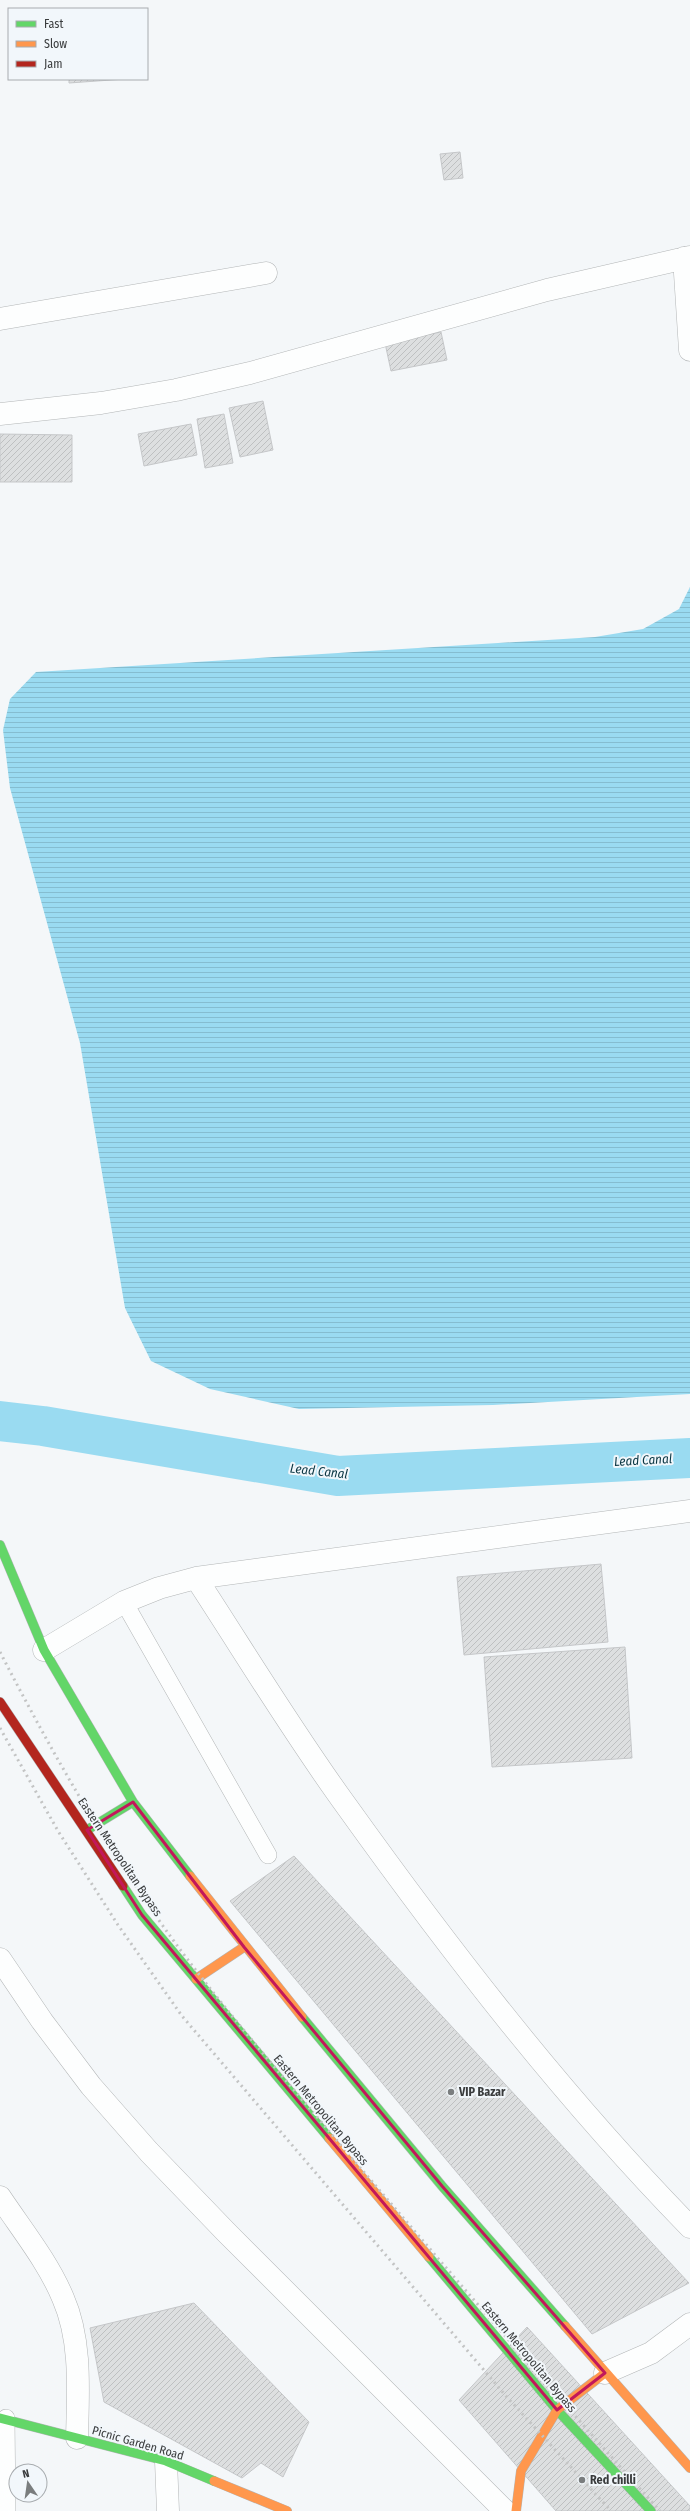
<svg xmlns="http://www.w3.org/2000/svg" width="690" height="2511" viewBox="0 0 690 2511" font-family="'Fira Sans Condensed',sans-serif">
<defs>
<pattern id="water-rules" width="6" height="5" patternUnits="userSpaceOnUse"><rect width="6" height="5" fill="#9adbf1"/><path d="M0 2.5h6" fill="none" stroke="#85bdd0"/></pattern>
<pattern id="building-hatch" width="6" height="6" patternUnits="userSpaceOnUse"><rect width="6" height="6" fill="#dddfe0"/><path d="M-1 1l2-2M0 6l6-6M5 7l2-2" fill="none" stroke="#bec0c1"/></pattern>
</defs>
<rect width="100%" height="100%" fill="#f4f7f9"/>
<!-- water -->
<path fill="url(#water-rules)" d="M690 587V1394L493 1405 299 1409 210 1389 151 1361 125 1308 80 1043 10 788 3 730 10 699 36 672 595 637 643 629 679 609Z"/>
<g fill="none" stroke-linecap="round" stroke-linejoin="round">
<!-- canal -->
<path stroke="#9adbf1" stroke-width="40" d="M0 1421 43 1426 338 1476 690 1458"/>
</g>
<!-- building -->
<path fill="url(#building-hatch)" stroke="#c5c7c9" d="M69 79H125L69 83Z
M460 152 463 178 444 180 440 154Z
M441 332 447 360 391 371 385 343Z
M263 401 273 450 240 457 229 408Z
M224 414 233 463 205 468 197 419Z
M191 424 197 455 144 466 138 434Z
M0 434 72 435V482H0Z
M601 1564 608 1642 464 1655 457 1577Z
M625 1647 632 1758 492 1767 484 1657Z
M294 1856 689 2283 592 2334 230 1901Z
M194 2303 309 2422 283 2477 261 2463 242 2478 104 2402 90 2328Z
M527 2327 690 2506V2511H556L459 2400Z"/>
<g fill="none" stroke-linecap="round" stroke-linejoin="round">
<!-- lane casing -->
<g stroke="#b3b6b7" stroke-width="18">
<path id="lane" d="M124 1602 268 1855
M6 2418 7 2511"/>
</g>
<!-- street casing -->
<g stroke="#b3b6b7" stroke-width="23">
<path id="street" d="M684 258 690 350
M0 319 266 273
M0 414 101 403 176 390 250 373 547 290 690 257
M196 1578C245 1653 292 1731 345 1804 451 1952 563 2097 690 2227
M44 1650 124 1602 159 1588 196 1578 690 1511
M0 1959 42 2021 91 2086 149 2152 226 2232 505 2511
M0 2197C22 2230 48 2262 63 2298 82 2341 78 2392 77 2438
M605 2373 651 2353 690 2324
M166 2461 168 2511"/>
</g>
<!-- fast casing -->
<g stroke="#b3b6b7" stroke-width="10">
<path id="fast" d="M0 1545 44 1650 133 1802 190 1876
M87 1830 133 1802
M123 1886 142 1915 329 2138
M302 2017 442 2186 565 2326
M429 2257 557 2410 651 2511
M0 2418 166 2461 214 2481"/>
</g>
<!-- slow casing -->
<g stroke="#b3b6b7" stroke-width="10">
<path id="slow" d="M190 1876 302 2017
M196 1979 244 1947
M329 2138 429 2257
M565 2326 690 2468
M214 2481 287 2511
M516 2511 521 2471 557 2410 605 2373"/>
</g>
<!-- jam casing -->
<g stroke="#b3b6b7" stroke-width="10">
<path id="jam" d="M0 1702 123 1886"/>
</g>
<!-- lane -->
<use href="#lane" stroke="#fdfefe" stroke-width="17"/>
<!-- street -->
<use href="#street" stroke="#fdfefe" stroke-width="22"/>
<!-- fast -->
<use href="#fast" stroke="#63d668" stroke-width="9"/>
<!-- slow -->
<use href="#slow" stroke="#ff974d" stroke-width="9"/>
<!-- jam -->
<use href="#jam" stroke="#b3261e" stroke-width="9"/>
<!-- rail -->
<path stroke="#c3c4c4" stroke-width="3" stroke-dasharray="2 4" stroke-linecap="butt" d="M0 1652C45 1739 93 1825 149 1906 210 1995 282 2075 351 2157 453 2276 555 2395 660 2511
M0 1728 58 1831 118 1925 182 2016 506 2396 611 2511"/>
</g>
<!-- marked area -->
<path fill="none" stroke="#c2185b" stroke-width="3" stroke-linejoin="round" d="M133 1802 244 1947 442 2186 605 2373 557 2410 142 1915 87 1830Z"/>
<!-- markers -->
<g fill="#7a7d7e" stroke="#f2f7fb" stroke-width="1.5">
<circle cx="451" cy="2092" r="4"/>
<circle cx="582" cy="2480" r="4"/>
</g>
<g text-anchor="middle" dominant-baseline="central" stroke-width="4" stroke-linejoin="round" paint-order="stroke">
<!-- street labels -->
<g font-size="12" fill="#393b3c" stroke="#f2f7fb">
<text transform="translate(120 1857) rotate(56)">Eastern Metropolitan Bypass</text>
<text transform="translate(321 2110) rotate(50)">Eastern Metropolitan Bypass</text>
<text transform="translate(529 2357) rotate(50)">Eastern Metropolitan Bypass</text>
<text transform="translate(138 2443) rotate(16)">Picnic Garden Road</text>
</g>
<!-- poi labels -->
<g font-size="12" font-weight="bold" fill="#393b3c" stroke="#f2f7fb" text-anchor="start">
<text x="459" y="2092">VIP Bazar</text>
<text x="590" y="2480">Red chilli</text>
</g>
<!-- water labels -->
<g font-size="13" font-style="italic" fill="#093542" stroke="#f2f7fb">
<text transform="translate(643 1460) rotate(-3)">Lead Canal</text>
<text transform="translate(319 1471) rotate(6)">Lead Canal</text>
</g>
</g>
<!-- legend -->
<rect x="8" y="8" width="140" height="72" fill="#f2f7fb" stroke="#a8acaf"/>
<rect x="16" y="21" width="20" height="6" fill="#63d668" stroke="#a8acaf"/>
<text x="44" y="28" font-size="12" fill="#393b3c">Fast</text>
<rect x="16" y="41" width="20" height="6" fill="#ff974d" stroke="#a8acaf"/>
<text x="44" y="48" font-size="12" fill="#393b3c">Slow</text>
<rect x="16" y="61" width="20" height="6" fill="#b3261e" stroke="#a8acaf"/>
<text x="44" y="68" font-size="12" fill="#393b3c">Jam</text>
<!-- north arrow -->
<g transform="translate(28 2483) rotate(347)"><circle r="19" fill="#f2f7fb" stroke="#a8acaf"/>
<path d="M0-3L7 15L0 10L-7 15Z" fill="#7a7d7e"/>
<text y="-6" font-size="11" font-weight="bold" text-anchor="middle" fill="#393b3c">N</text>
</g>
</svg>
